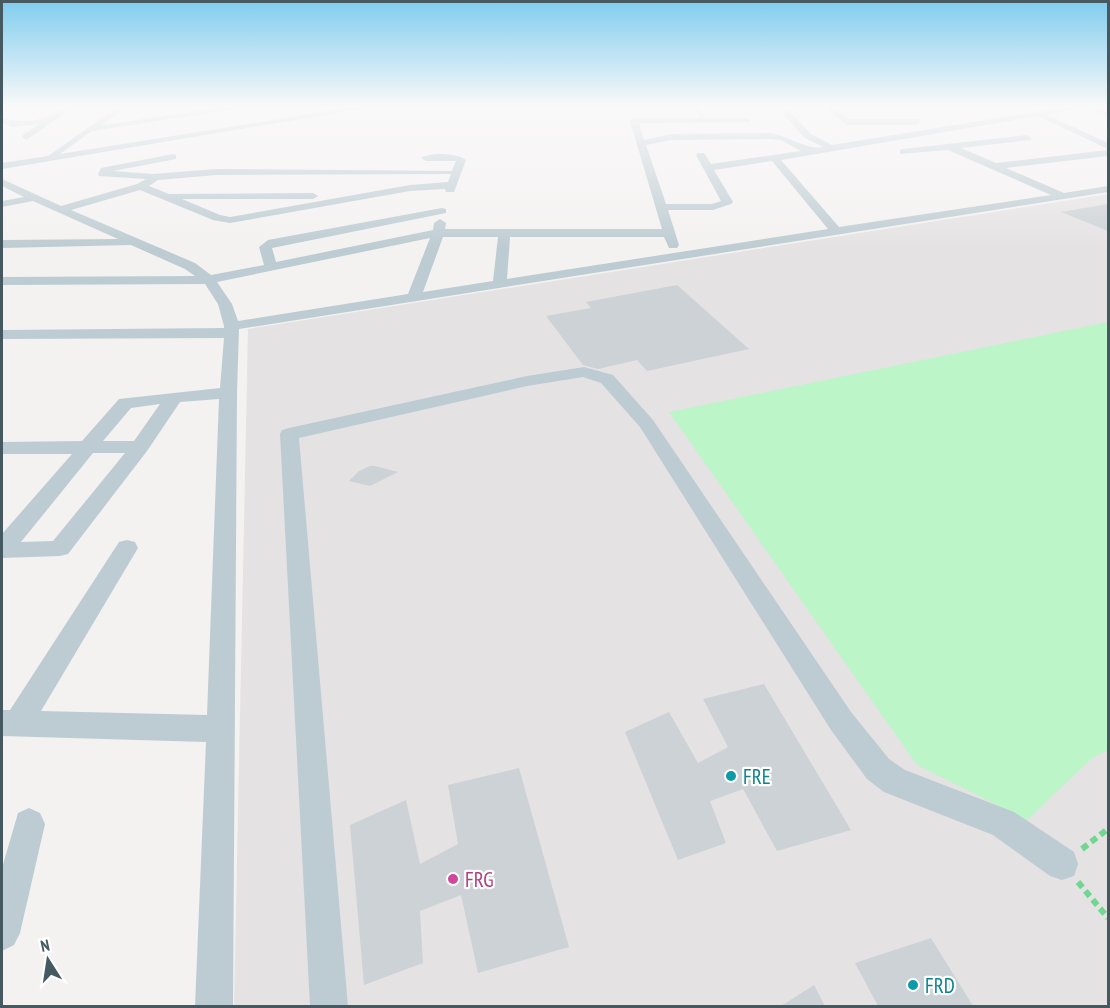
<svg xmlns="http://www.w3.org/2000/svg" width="1110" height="1008" viewBox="0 0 1110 1008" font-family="'PT Sans Narrow',sans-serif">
<rect width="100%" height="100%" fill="#f4f1f1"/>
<!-- education -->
<path fill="#e5e2e3" d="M1108 194V1006H234L248 329Z"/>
<!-- green -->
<path fill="#bbf5c8" d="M1108 322V750L1092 758 1027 820 917 765 669 412Z"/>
<!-- building -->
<path fill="#ccd2d6" d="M1108 204V231L1061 212Z
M677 285 749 349 647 371 637 360 598 369 583 365 546 316 591 308 586 302Z
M370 466H375L398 472 370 486 349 481 359 471Z
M764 684 851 830 777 851 743 789 710 801 726 843 678 860 625 732 669 712 698 763 728 747 703 699Z
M519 768 569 947 478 973 461 895 420 911 423 963 364 985 350 825 406 800 420 864 458 844 448 785Z
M931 938 973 1006H878L855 963Z
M814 985 825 1006H781Z"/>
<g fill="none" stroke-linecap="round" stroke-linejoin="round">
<!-- path -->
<path stroke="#6fd792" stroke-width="6" stroke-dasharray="7 4.5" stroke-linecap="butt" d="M1082 849 1108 829
M1078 882 1108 918"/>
<!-- lane -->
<path fill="#bdccd2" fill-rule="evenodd" d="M695 108H699L704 120H702Z"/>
<!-- street -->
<path fill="#bdccd2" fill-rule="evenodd" d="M64 108H73L26 140 22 137 23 135 39 124 13 127 2 123V118C25 124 44 121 64 108Z
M116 108H125L102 125 222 108H242L92 131 60 154 349 108H367L2 169V163L48 156Z
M825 108H834L849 119H917L921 122 917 125H847Z
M1060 108H1077L1047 115 1108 143V149L1038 116 781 160 839 227 1051 195 948 150 900 154V150L903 149 1027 135 1031 138 1030 140 961 148 996 163 1108 150V156L1006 168 1064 193 1108 186V192L239 329 237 393 233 1006H195L206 742 2 736V710H10L119 542 127 540 135 542 138 548 41 711 207 715 219 399 180 402 147 451 68 554 60 556 2 558V534L72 454H2V442L82 441 119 399 220 388 224 338 2 339V330L224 328V326L218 304 205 284 2 285V277L195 276 185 269 131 245 2 248V240L118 239 33 201 2 207V201L24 197 2 186V179L61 206 137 184 146 179 99 176 98 174 101 168 173 154 176 155V159L113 171 153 174 216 169 452 171 456 161H426L421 158C431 152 457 153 466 160L454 192H446L445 189 410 191 230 223 213 220 140 190 71 210 195 263 211 275 264 265 259 247 268 240 442 208 446 209V213L272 248 276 262 433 230 434 223 440 219 446 223 445 229H662L630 121 634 118H746L750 120 749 122 639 123 644 140 672 134 771 133C789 136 805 150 823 147L805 138 784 115V111H790L811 134 832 145ZM771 139 781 140 801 151 711 164 704 153H698L696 155 721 201 712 204H666L646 145 672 140ZM772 161 828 229 507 279 510 237H664L669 248H677L679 245 668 210H713L731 204 733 202 714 170ZM451 174 448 182 410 185 230 217 220 215 182 199H313L318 196 313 193 169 194 149 186 158 180 216 175ZM443 237H498L493 281 423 292ZM430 238 408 294 238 321 232 304 217 282ZM160 404 134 441H103L131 408ZM93 453H125L53 541 21 542Z
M1088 108H1098L1108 112V117Z
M584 367 613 375 653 420 851 712 889 759 905 770 1014 812 1074 852 1078 864 1074 876 1062 880 1050 876 993 835 884 792 867 779 831 730 640 427 601 383 583 377 527 386 299 438 348 1006H310L280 434 282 430 289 428 527 376Z
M29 808 40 813 45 824 20 933 14 945 2 951V868L18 813Z"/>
</g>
<!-- sky -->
<linearGradient id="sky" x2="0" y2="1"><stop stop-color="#80cdee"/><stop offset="0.43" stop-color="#faf9f9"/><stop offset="1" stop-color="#faf9f9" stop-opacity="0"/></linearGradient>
<rect width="1110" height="249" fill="url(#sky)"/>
<!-- markers -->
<g fill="#0f9aa8" stroke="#fff" stroke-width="2">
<circle cx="731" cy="776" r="6"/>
<circle cx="913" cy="985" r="6"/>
</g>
<circle fill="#d1479c" stroke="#fff" stroke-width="2" cx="453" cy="879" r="6"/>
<g text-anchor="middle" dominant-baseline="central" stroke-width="4.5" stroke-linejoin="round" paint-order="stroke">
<!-- near-culture labels -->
<g font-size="21" fill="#0d838f" stroke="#fff" text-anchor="start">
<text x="743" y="776">FRE</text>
<text x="925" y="985">FRD</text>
</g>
<!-- near-hotel labels -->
<g font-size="21" fill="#b23c85" stroke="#fff" text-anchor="start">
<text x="465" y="879">FRG</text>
</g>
</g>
<!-- border -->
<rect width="1110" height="1008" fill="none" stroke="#465961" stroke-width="6"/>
<!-- north arrow -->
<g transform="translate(48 960) rotate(348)" stroke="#ffffff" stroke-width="4.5" paint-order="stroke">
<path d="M0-4.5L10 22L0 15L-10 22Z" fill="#465961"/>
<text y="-9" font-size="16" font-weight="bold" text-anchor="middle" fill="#465961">N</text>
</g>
</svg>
